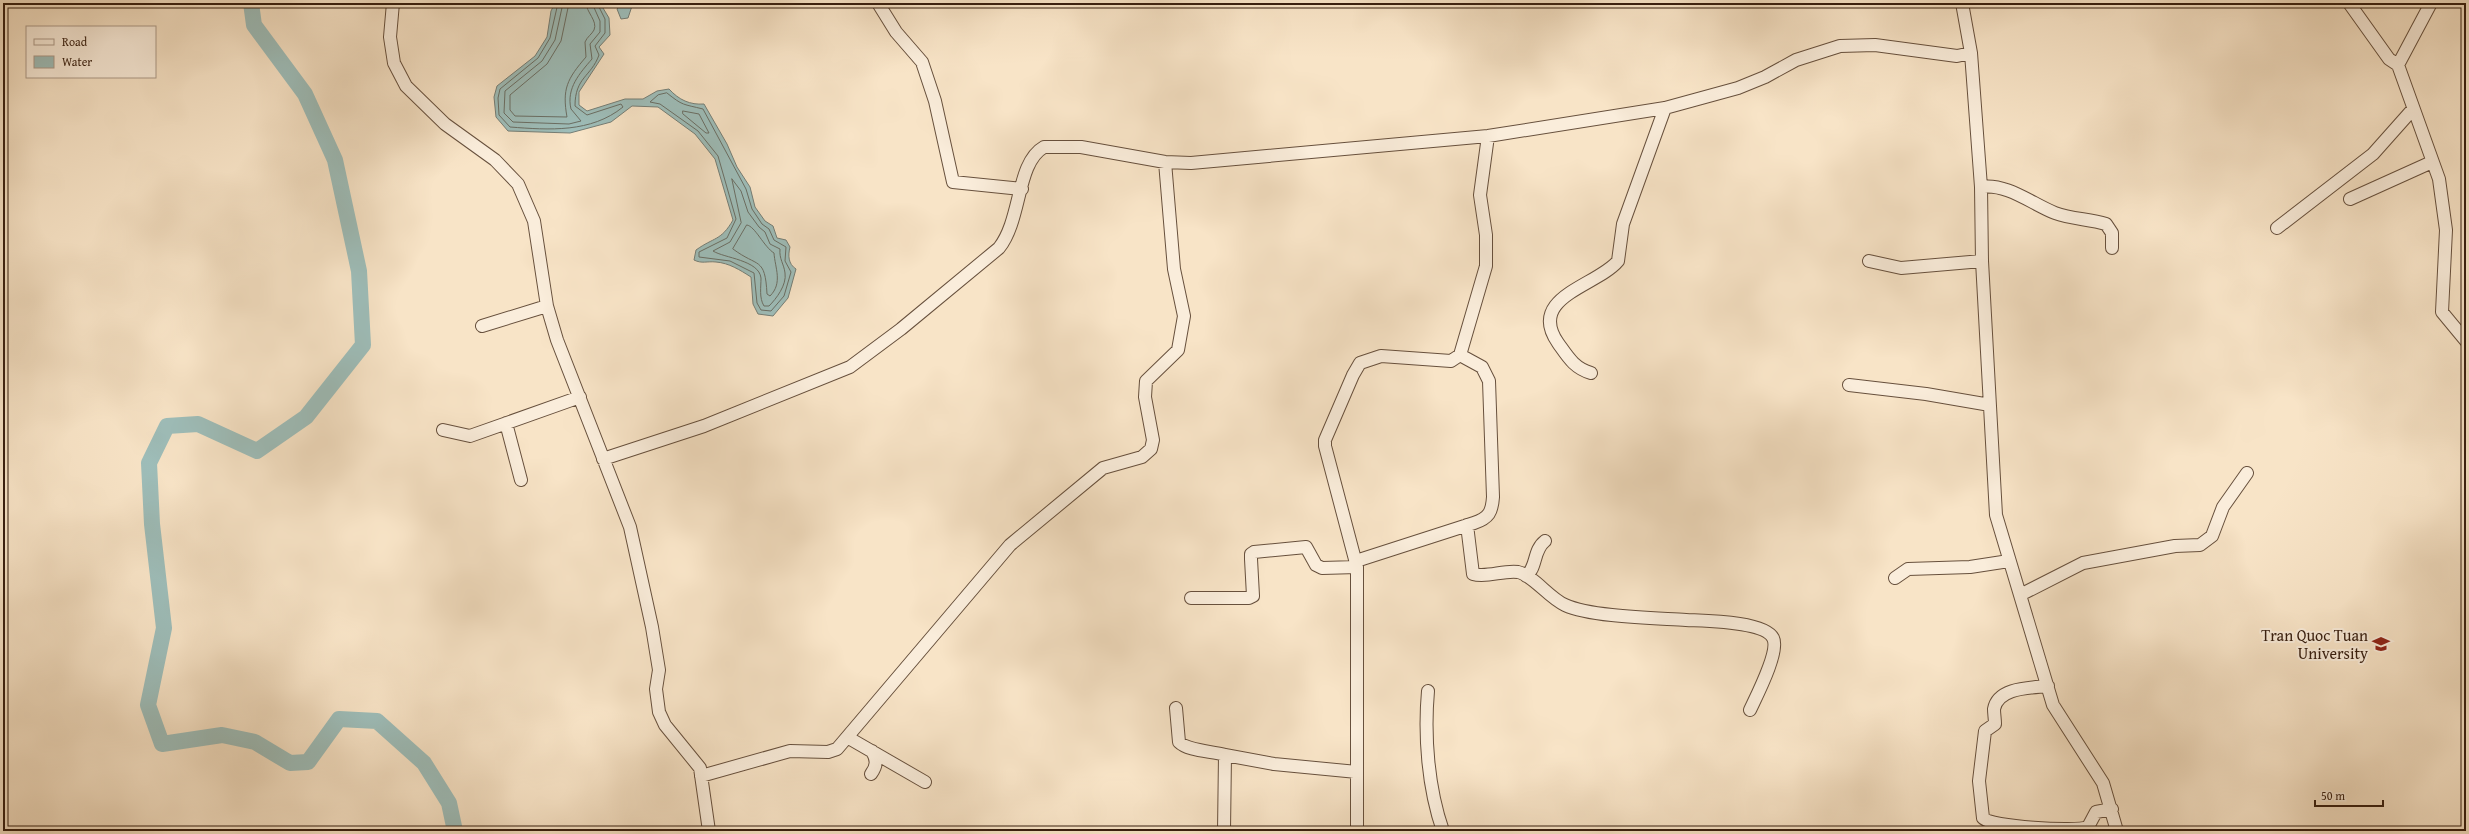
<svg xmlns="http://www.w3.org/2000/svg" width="2469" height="834" viewBox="0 0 2469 834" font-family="'Gentium Book Plus',serif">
<rect width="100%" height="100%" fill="#f8e4c7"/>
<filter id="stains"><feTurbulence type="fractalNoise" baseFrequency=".005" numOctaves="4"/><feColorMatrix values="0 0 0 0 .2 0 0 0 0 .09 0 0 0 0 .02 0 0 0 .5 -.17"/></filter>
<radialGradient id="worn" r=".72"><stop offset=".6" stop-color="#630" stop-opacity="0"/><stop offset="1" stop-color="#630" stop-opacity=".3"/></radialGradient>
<!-- water -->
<path fill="#9ebeba" stroke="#757e76" d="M555 3H600L609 18 610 35 599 47 604 54 579 92V105L587 111 625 99H643L657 91 669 89C679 100 690 105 704 104L727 144 737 167 750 187 755 207 765 221 773 226 777 238 786 240 790 247C788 255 788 264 796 269L788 298 773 316 758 314 753 304 751 277C740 270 729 263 716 262 707 261 702 264 694 260L696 250C714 237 721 241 733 220L715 159 695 134 658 107 632 106 611 122 570 133 508 131 496 117 494 97 497 86 535 56 547 37 551 11Z
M622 3H633L628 18 621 19 617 9Z"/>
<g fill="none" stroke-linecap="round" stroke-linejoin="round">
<!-- shore -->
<path stroke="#6a6e64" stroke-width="1" d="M558 3 550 38 538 58 500 89 498 98 499 115 510 127C549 130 591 133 623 107L621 104 587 115 575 106C575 77 591 77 599 55L595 46 605 33V19L597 3
M563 3 555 40 542 61 505 91 504 113 513 122 569 124 581 121 571 109C566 88 580 73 592 59L590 44 600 32V21L592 3
M569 3 561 41 547 64 510 95V110L515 116 567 117C562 89 567 79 586 57L585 42C587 37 592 34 594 30 598 21 586 12 586 3
M667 93C683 106 683 104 703 109L746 189 752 209 762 224 769 229 774 240 786 247 785 261 791 272 784 296 771 311 761 310 757 303 754 273 730 261 699 257V252L727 238 736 219 718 156 698 131 660 104 650 102 658 95Z
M683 111 699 114 709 133H706L683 114Z
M732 179 741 191 748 212 759 227 765 232 770 244 780 249C779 259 784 264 785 273 787 285 776 299 769 306H764C759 298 761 287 761 278 759 260 724 258 713 251L730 242 741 223Z
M747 225C755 226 764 247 774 253 775 268 783 283 770 296L767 294C765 256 758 268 733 249Z"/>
<!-- river -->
<path stroke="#9ebeba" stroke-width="16" d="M251 3 254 25 305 94 335 160 359 271 363 345 306 417 257 451 198 424 167 426 149 463 152 524 164 628 148 705 162 744 222 735 255 742 290 763 308 762 339 719 377 721 424 763 449 803 455 831"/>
<!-- minor casing -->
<g stroke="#67503d" stroke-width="14">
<path id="minor" d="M393 3 390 37 394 63 406 86 445 124 495 160 518 184 534 221 547 306 557 340 630 527 652 627 659 670 656 689 659 712 665 725 700 768 709 831
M878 3 896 32 922 62 935 101 953 182 1022 189
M1962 3 1971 53 1981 187 1982 261 1996 515 2053 705 2103 783 2117 831
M2349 3 2389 59 2398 65
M2431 3 2398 65 2439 179 2446 230 2442 312 2466 341
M1981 187C2007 183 2032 204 2055 213 2071 219 2089 219 2106 224L2112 233V248
M2350 199 2432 162
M2277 228 2373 154 2413 109
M1869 261 1901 268 1982 261
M482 326 547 306
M1591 373C1574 368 1568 357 1558 343 1526 297 1597 286 1618 261L1623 224 1665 108
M1849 385 1926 394 1990 405
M506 423 521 480
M443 430 470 436 580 397
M603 459 704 426 850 367 901 329 999 248C1022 219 1016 163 1044 147H1081L1165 162 1191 163 1488 136 1665 108 1738 88 1765 77 1796 60 1840 46 1875 45 1957 56 1971 53
M1467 525 1473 574C1487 578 1503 570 1518 572 1533 575 1549 598 1565 605 1591 617 1656 618 1686 620 1704 621 1764 621 1773 638 1780 651 1756 697 1750 710
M1356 561 1474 523C1489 518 1492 512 1493 497L1489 381 1482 367 1460 355
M1526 576C1537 568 1533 550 1545 541
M1895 578 1908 569 1970 567 2009 561
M2020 595 2083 563 2175 546 2200 545 2212 536 2223 507 2247 473
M1191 598H1249L1253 596 1251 559V554L1254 552 1306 547 1316 565 1322 568 1357 567
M2048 686C2031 688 1998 687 1994 709 1994 714 1995 719 1995 724L1985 731 1979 781 1983 818C1989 827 2077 832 2088 827L2096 812 2112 809
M1428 691C1424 736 1428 788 1443 831
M1176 708 1179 742C1188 751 1212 751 1225 755
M847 737 925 782
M871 774C877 766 877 760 872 751
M701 776 790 751 828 752 837 749 1010 545 1103 468 1142 457 1151 449 1153 440 1145 397 1146 381 1178 350 1184 316 1174 269 1165 162
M1224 831 1225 755 1274 764 1357 772
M1357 831V567L1325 446V440L1353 375 1360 363 1381 356 1451 361 1460 355 1486 266V235L1480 195 1488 136"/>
</g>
<!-- minor -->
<use href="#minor" stroke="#faeddb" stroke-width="12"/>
</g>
<!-- icons -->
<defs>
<g id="university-bare" transform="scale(1.38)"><path d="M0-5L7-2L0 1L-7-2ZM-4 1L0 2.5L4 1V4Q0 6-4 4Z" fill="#8f2418" stroke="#faeddb" stroke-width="2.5" paint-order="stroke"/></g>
</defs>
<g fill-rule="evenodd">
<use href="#university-bare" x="2381" y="644"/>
</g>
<g text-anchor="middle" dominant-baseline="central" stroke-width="4" stroke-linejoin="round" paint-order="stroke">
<!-- poi labels -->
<g font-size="16" fill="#371e0f" stroke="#faeddb" text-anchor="end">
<text x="2368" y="635">Tran Quoc Tuan<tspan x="2368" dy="18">University</tspan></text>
</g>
</g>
<!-- margin -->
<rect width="2469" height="834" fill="none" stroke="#f8e4c7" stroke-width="16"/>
<rect x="4" y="4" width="2461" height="826" fill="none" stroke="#371e0f" stroke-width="2"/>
<rect x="8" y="8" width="2453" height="818" fill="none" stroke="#371e0f"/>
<!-- legend -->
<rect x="26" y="26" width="130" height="52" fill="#faeddb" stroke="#ac9a89"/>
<rect x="34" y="39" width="20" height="6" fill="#faeddb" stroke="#ac9a89"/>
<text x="62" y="46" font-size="12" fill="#371e0f">Road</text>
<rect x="34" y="56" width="20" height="12" fill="#9ebeba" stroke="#ac9a89"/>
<text x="62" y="66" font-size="12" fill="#371e0f">Water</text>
<!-- scale -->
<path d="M2315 800v6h68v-6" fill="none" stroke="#371e0f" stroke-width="2"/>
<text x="2321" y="800" font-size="12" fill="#371e0f" stroke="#faeddb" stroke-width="3" paint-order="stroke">50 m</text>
<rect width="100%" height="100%" filter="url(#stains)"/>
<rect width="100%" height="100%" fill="url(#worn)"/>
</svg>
